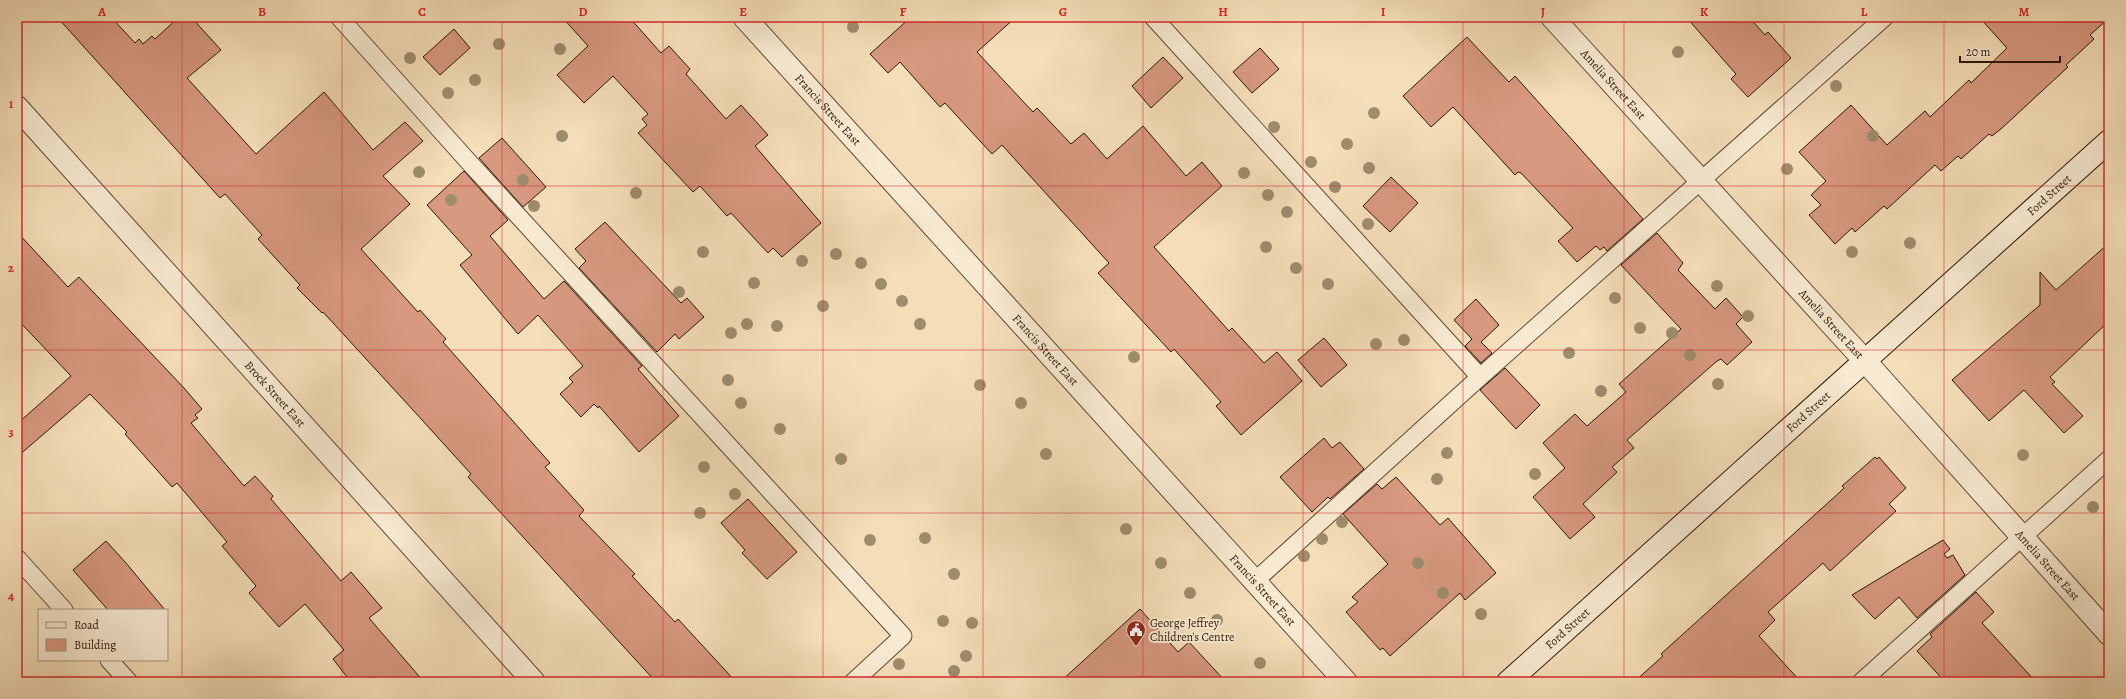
<svg xmlns="http://www.w3.org/2000/svg" width="2126" height="699" viewBox="0 0 2126 699" font-family="Alegreya,serif">
<rect width="100%" height="100%" fill="#f4deb9"/>
<filter id="stains"><feTurbulence type="fractalNoise" baseFrequency=".005" numOctaves="4"/><feColorMatrix values="0 0 0 0 .2 0 0 0 0 .09 0 0 0 0 .02 0 0 0 .5 -.17"/></filter>
<radialGradient id="worn" r=".72"><stop offset=".6" stop-color="#630" stop-opacity="0"/><stop offset="1" stop-color="#630" stop-opacity=".3"/></radialGradient>
<!-- building -->
<path fill="#d79980" stroke="#2c1604" d="M57 17H111L135 43 139 39 143 44 152 36 155 39 179 17H191L221 50 187 78 256 154 324 92 373 150 405 122 423 141 383 176 410 204 361 249 418 312 420 310 446 339 443 342 550 463 545 467 584 510 579 516 635 574 632 576 675 622 678 619 736 682H656L468 477 471 474 423 421 323 312 322 313 297 288 300 285 258 239 262 235 225 194 220 198Z
M562 17H629L661 53 669 46 690 69 686 74 726 119 741 105 768 135 755 146 821 223 782 257 773 248 768 253 731 213 727 216 700 186 693 192 638 133 647 125 642 119 648 114 613 76 584 103 557 75 588 46Z
M911 17H1016L977 52 1033 112 1037 108 1071 144 1084 133 1107 159 1143 126 1186 176 1202 162 1222 186 1154 247 1229 331 1232 328 1264 363 1277 352 1302 381 1241 435 1216 406 1221 402 1174 349 1171 352 1098 273 1109 263 1002 145 992 154 945 103 940 107 900 62 888 73 870 54Z
M1686 17H1749L1765 35 1768 32 1791 58 1748 97 1731 79 1736 74Z
M1979 17 2109 18 2090 35 2094 39 2066 65 2068 67 2002 128 1992 136 1989 134 1961 159 1958 156 1941 171 1935 165 1887 209 1884 206 1855 232 1852 228 1835 244 1809 215 1821 205 1811 195 1826 181 1799 152 1851 105 1887 145 1925 111 1930 117 1969 80 1971 83 2007 48Z
M454 29 470 48 440 75 423 57Z
M1467 37 1509 82 1515 76 1643 219 1607 251 1604 247 1600 250 1596 246 1577 262 1558 241 1573 228 1521 173 1518 172 1515 175 1453 107 1431 127 1403 96Z
M1260 48 1279 69 1252 93 1233 72Z
M1163 57 1183 78 1151 108 1132 86Z
M502 138 546 187 523 207 479 158Z
M464 171 508 220 490 236 544 299 564 281 642 366 638 369 679 416 639 452 599 406 598 408 594 404 581 417 560 394 573 382 569 378 583 366 538 315 518 334 460 265 472 255 427 205Z
M1391 177 1418 203 1390 232 1363 206Z
M605 222 681 303 687 298 704 317 679 339 675 334 657 352 579 268 586 261 575 249Z
M17 232 68 287 79 277 184 388 202 409 195 415 198 418 191 423 244 486 255 476 273 496 271 499 341 581 351 572 382 608 369 618 424 682H351L333 659 344 650 305 604 279 627 249 593 256 586 222 546 227 542 177 483 172 487 125 434 127 432 90 394 17 457V424L71 376 17 319Z
M1657 233 1683 263 1678 270 1715 309 1726 298 1743 317 1736 324 1752 342 1727 365 1721 359 1717 361 1627 440 1634 448 1612 467 1617 472 1583 504 1595 517 1570 539 1533 497 1565 468 1543 443 1575 414 1587 426 1626 392 1619 384 1681 329 1621 265Z
M2109 243V321L2050 377 2055 382 2052 384 2083 416 2064 433 2024 390 1989 421 1952 380 2040 305V272L2056 290Z
M1476 299 1499 325 1481 342 1492 353 1481 363 1465 346 1472 339 1454 320Z
M1324 338 1347 365 1321 387 1298 360Z
M1505 368 1540 405 1516 429 1480 390Z
M1324 438 1332 448 1340 442 1364 469 1330 499 1328 497 1312 512 1280 477Z
M1875 457 1877 459 1879 457 1906 488 1889 504 1896 511 1830 571 1823 563 1768 612 1775 620 1759 636 1801 682H1634L1663 656 1661 654 1841 491 1844 488 1842 486Z
M1396 477 1440 525 1448 518 1496 573 1465 600 1460 593 1390 656 1383 648 1380 650 1346 612 1358 602 1352 597 1388 564 1343 514 1377 484 1382 489Z
M748 499 797 552 767 579 742 553 745 550 721 523Z
M1943 540 1950 549 1944 554 1947 558 1953 555 1965 575 1917 618 1899 597 1875 619 1852 595Z
M106 541 126 563 165 610H108L73 570Z
M1976 592 1994 612 1982 623 2036 682H1945L1917 651 1932 637 1930 634Z
M1140 609 1178 652 1189 642 1226 682H1060Z"/>
<g fill="none" stroke-linecap="round" stroke-linejoin="round">
<!-- service casing -->
<g stroke="#5e4831" stroke-width="19">
<path id="service" d="M339 17 467 160 903 636 853 682
M1153 17 1480 377
M17 558 64 610
M1255 581 1480 377 1885 17
M109 660 129 682
M1861 682 2109 459"/>
</g>
<!-- minor casing -->
<g stroke="#5e4831" stroke-width="24">
<g id="minor">
<path id="s1" d="M744 17 1346 682"/>
<path id="s2" d="M1552 17 1865 361 2109 634"/>
</g>
</g>
<!-- tertiary casing -->
<g stroke="#5e4831" stroke-width="24">
<g id="tertiary">
<path id="s3" d="M17 107 534 682"/>
</g>
</g>
<!-- secondary casing -->
<g stroke="#2c1604" stroke-width="24">
<g id="secondary">
<path id="s4" d="M1508 682 2109 141"/>
</g>
</g>
<!-- service -->
<use href="#service" stroke="#f8ead2" stroke-width="17"/>
<!-- minor -->
<use href="#minor" stroke="#f8ead2" stroke-width="22"/>
<!-- tertiary -->
<use href="#tertiary" stroke="#f8ead2" stroke-width="22"/>
<!-- secondary -->
<use href="#secondary" stroke="#f8ead2" stroke-width="22"/>
</g>
<!-- trees -->
<g fill="#9e8c6d">
<circle cx="853" cy="27" r="6"/>
<circle cx="499" cy="44" r="6"/>
<circle cx="560" cy="49" r="6"/>
<circle cx="1678" cy="52" r="6"/>
<circle cx="410" cy="58" r="6"/>
<circle cx="475" cy="80" r="6"/>
<circle cx="1836" cy="86" r="6"/>
<circle cx="448" cy="93" r="6"/>
<circle cx="1374" cy="113" r="6"/>
<circle cx="1274" cy="127" r="6"/>
<circle cx="562" cy="136" r="6"/>
<circle cx="1873" cy="136" r="6"/>
<circle cx="1347" cy="144" r="6"/>
<circle cx="1311" cy="162" r="6"/>
<circle cx="1369" cy="168" r="6"/>
<circle cx="1787" cy="169" r="6"/>
<circle cx="419" cy="172" r="6"/>
<circle cx="1244" cy="173" r="6"/>
<circle cx="523" cy="180" r="6"/>
<circle cx="1335" cy="187" r="6"/>
<circle cx="636" cy="193" r="6"/>
<circle cx="1268" cy="195" r="6"/>
<circle cx="451" cy="200" r="6"/>
<circle cx="534" cy="206" r="6"/>
<circle cx="1287" cy="212" r="6"/>
<circle cx="1368" cy="224" r="6"/>
<circle cx="1910" cy="243" r="6"/>
<circle cx="1266" cy="247" r="6"/>
<circle cx="703" cy="252" r="6"/>
<circle cx="1852" cy="252" r="6"/>
<circle cx="836" cy="254" r="6"/>
<circle cx="802" cy="261" r="6"/>
<circle cx="861" cy="263" r="6"/>
<circle cx="1296" cy="268" r="6"/>
<circle cx="754" cy="283" r="6"/>
<circle cx="881" cy="284" r="6"/>
<circle cx="1328" cy="284" r="6"/>
<circle cx="1717" cy="286" r="6"/>
<circle cx="679" cy="292" r="6"/>
<circle cx="1615" cy="298" r="6"/>
<circle cx="902" cy="301" r="6"/>
<circle cx="823" cy="306" r="6"/>
<circle cx="1748" cy="316" r="6"/>
<circle cx="747" cy="324" r="6"/>
<circle cx="920" cy="324" r="6"/>
<circle cx="777" cy="326" r="6"/>
<circle cx="1640" cy="328" r="6"/>
<circle cx="731" cy="333" r="6"/>
<circle cx="1672" cy="333" r="6"/>
<circle cx="1404" cy="340" r="6"/>
<circle cx="1376" cy="344" r="6"/>
<circle cx="1569" cy="353" r="6"/>
<circle cx="1690" cy="355" r="6"/>
<circle cx="1134" cy="357" r="6"/>
<circle cx="728" cy="380" r="6"/>
<circle cx="1718" cy="384" r="6"/>
<circle cx="980" cy="385" r="6"/>
<circle cx="1601" cy="391" r="6"/>
<circle cx="741" cy="403" r="6"/>
<circle cx="1021" cy="403" r="6"/>
<circle cx="780" cy="429" r="6"/>
<circle cx="1447" cy="453" r="6"/>
<circle cx="1046" cy="454" r="6"/>
<circle cx="2023" cy="455" r="6"/>
<circle cx="841" cy="459" r="6"/>
<circle cx="704" cy="467" r="6"/>
<circle cx="1535" cy="474" r="6"/>
<circle cx="1437" cy="479" r="6"/>
<circle cx="735" cy="494" r="6"/>
<circle cx="2093" cy="507" r="6"/>
<circle cx="700" cy="513" r="6"/>
<circle cx="1342" cy="522" r="6"/>
<circle cx="1126" cy="529" r="6"/>
<circle cx="925" cy="538" r="6"/>
<circle cx="1322" cy="539" r="6"/>
<circle cx="870" cy="540" r="6"/>
<circle cx="1304" cy="556" r="6"/>
<circle cx="1161" cy="563" r="6"/>
<circle cx="1418" cy="563" r="6"/>
<circle cx="954" cy="574" r="6"/>
<circle cx="1190" cy="593" r="6"/>
<circle cx="1443" cy="593" r="6"/>
<circle cx="1481" cy="614" r="6"/>
<circle cx="1217" cy="620" r="6"/>
<circle cx="943" cy="621" r="6"/>
<circle cx="972" cy="623" r="6"/>
<circle cx="966" cy="656" r="6"/>
<circle cx="1260" cy="663" r="6"/>
<circle cx="899" cy="664" r="6"/>
<circle cx="954" cy="671" r="6"/>
</g>
<!-- grid -->
<path fill="none" stroke="#d62828" stroke-width="1" stroke-opacity="0.55" d="M182 17V682M342 17V682M502 17V682M663 17V682M823 17V682M983 17V682M1143 17V682M1303 17V682M1463 17V682M1624 17V682M1784 17V682M1944 17V682M17 186H2109M17 350H2109M17 513H2109"/>
<!-- icons -->
<defs>
<g id="civic-pin" transform="scale(1)"><path d="M0 17L-7.5 6A9.5 9.5 0 1 1 7.5 6Z" fill="#8f2418" stroke="#f8ead2"/><path d="M-.6-6.5H3V-4.5H.6V-3L4-1V1h2V6H-6V1h2V-1L-.6-3ZM-1.2 2.5V6h2.4V2.5Z" fill="#fff"/></g>
</defs>
<g fill-rule="evenodd">
<use href="#civic-pin" x="1136" y="630"/>
</g>
<g text-anchor="middle" dominant-baseline="central" stroke-width="4" stroke-linejoin="round" paint-order="stroke">
<!-- street labels -->
<g font-size="12" fill="#2c1604" stroke="#f8ead2">
<text stroke="none"><textPath href="#s2" startOffset="91">Amelia Street East</textPath></text>
<text stroke="none"><textPath href="#s1" startOffset="125">Francis Street East</textPath></text>
<text stroke="none"><textPath href="#s4" startOffset="728">Ford Street</textPath></text>
<text stroke="none"><textPath href="#s2" startOffset="415">Amelia Street East</textPath></text>
<text stroke="none"><textPath href="#s1" startOffset="449">Francis Street East</textPath></text>
<text stroke="none"><textPath href="#s3" startOffset="386">Brock Street East</textPath></text>
<text stroke="none"><textPath href="#s4" startOffset="404">Ford Street</textPath></text>
<text stroke="none"><textPath href="#s2" startOffset="739">Amelia Street East</textPath></text>
<text stroke="none"><textPath href="#s1" startOffset="773">Francis Street East</textPath></text>
<text stroke="none"><textPath href="#s4" startOffset="80">Ford Street</textPath></text>
</g>
<!-- poi labels -->
<g font-size="12" fill="#2c1604" stroke="#f8ead2" text-anchor="start">
<text x="1150" y="623">George Jeffrey<tspan x="1150" dy="14">Children's Centre</tspan></text>
</g>
</g>
<!-- margin -->
<rect width="2126" height="699" fill="none" stroke="#f4deb9" stroke-width="44"/>
<!-- legend -->
<rect x="38" y="609" width="130" height="52" fill="#f8ead2" stroke="#a69580"/>
<rect x="46" y="622" width="20" height="6" fill="#f8ead2" stroke="#a69580"/>
<text x="74" y="629" font-size="12" fill="#2c1604">Road</text>
<rect x="46" y="639" width="20" height="12" fill="#d79980" stroke="#a69580"/>
<text x="74" y="649" font-size="12" fill="#2c1604">Building</text>
<!-- scale -->
<path d="M1960 56v6h100v-6" fill="none" stroke="#2c1604" stroke-width="2"/>
<text x="1966" y="56" font-size="12" fill="#2c1604" stroke="#f8ead2" stroke-width="3" paint-order="stroke">20 m</text>
<rect x="22" y="22" width="2082" height="655" fill="none" stroke="#d62828" stroke-width="1.5"/>
<g font-size="13" text-anchor="middle" font-weight="bold" fill="#d62828">
<text x="102" y="16">A</text>
<text x="262" y="16">B</text>
<text x="422" y="16">C</text>
<text x="583" y="16">D</text>
<text x="743" y="16">E</text>
<text x="903" y="16">F</text>
<text x="1063" y="16">G</text>
<text x="1223" y="16">H</text>
<text x="1383" y="16">I</text>
<text x="1543" y="16">J</text>
<text x="1704" y="16">K</text>
<text x="1864" y="16">L</text>
<text x="2024" y="16">M</text>
<text x="11" y="108">1</text>
<text x="11" y="272">2</text>
<text x="11" y="436">3</text>
<text x="11" y="600">4</text>
</g>
<rect width="100%" height="100%" filter="url(#stains)"/>
<rect width="100%" height="100%" fill="url(#worn)"/>
</svg>
